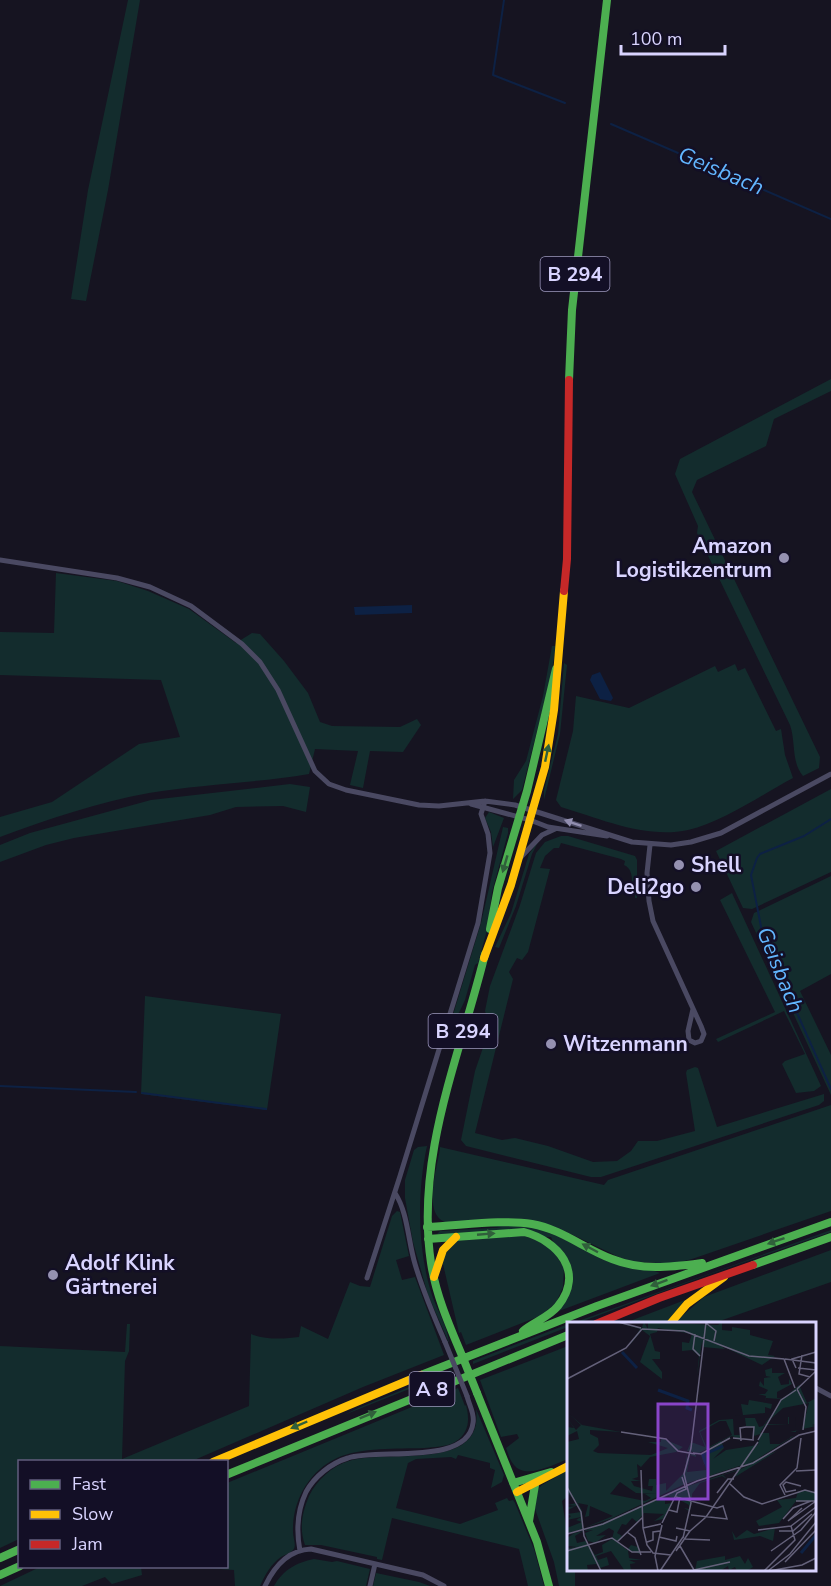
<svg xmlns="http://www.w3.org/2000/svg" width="831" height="1586" viewBox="0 0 831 1586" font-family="'Nunito Sans',sans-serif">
<rect width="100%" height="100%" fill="#161421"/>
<!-- green -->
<path fill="#132c2d" d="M128 0H140L108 190 86 301 71 299 88 190Z
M831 379V391L774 419 766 446 697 480 692 492 820 757 819 768 803 776C791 762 796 742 790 725L697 533 698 526 675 474 680 459Z
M56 573 117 581 148 591 189 609 236 643 252 633 260 634 284 661 308 693 320 722 332 726 400 727 417 719 421 725 403 752 370 751 363 788 350 785 358 751 315 749 309 774C256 783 202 784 149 793 98 802 49 819 0 837V817L52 802 139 744 180 737 161 680 0 675V632L54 633Z
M552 646H556L551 676 522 790 513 799 514 780 526 761 543 696Z
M564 663 567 665 560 734 544 800V790L558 734Z
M735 664 738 671 745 668 776 731 781 729 785 755 793 778C761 795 723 822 688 830 646 839 601 819 561 807L556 800 573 731 576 696 629 708 715 666 718 672Z
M290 784 310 787 306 812 283 806 236 807 210 815 74 838 46 845 0 862V845L30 833 151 800Z
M831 789V872L752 909 743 908 716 851Z
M489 812 504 818 493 847 491 832 485 818Z
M503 827 508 828V833L492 892 487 930 478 963 475 965 465 1000 456 1019 452 1018 481 923Z
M561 836H568L635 856 637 860V898H635V894H632C631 883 635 870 624 865L625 861 621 859 561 843 559 848H554L545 856 540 868 550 869 528 952 522 960 517 958 509 972 513 979 475 1133 502 1140 515 1138 548 1146 593 1162 617 1161 631 1151 638 1141H657L695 1131 686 1073 687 1070 695 1067 698 1068 717 1127 824 1094V1101L819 1105 601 1177H591L466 1146 461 1140 475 1071 488 1033 489 1025 485 1011 490 986 520 905 536 853 545 842Z
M539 840 532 854 516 906 499 948 495 947 511 913 529 854Z
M831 876V974L800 991 831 1055V1095L751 922 754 913Z
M732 893 821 1086 814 1091 796 1093 782 1064 785 1061 805 1054 784 1011 718 1042 716 1039 775 1012 720 900Z
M145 996 281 1014 267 1110 141 1094Z
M831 1105V1211L692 1259 673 1264 627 1261 571 1234 445 1222C421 1213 439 1163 440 1147L604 1185 608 1180Z
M427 1146C417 1192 417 1249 432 1295 437 1310 448 1327 449 1343L428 1295 413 1242 405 1198V1180L414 1150 418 1147Z
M397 1211 400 1212 409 1256 396 1260 402 1280 415 1277 444 1355 363 1387 192 1461 20 1462 19 1539 0 1548V1346L125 1352 127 1324H130L129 1351 125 1361 122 1459 249 1406 251 1334C264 1340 285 1339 299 1337L301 1326 328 1339 350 1282 360 1286 370 1287 392 1216Z
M510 1227 535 1228 660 1273 559 1311 571 1283 551 1237 437 1234 440 1231Z
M831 1230V1232L710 1274 578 1323 570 1324Z
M521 1235 549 1244 564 1268 563 1287 556 1303 540 1316 466 1345 461 1332 459 1333 443 1264 444 1255 457 1241Z
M831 1250V1282L714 1323 673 1324 704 1297Z
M685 1300 667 1323 622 1324Z
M568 1324V1327L473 1364V1361Z
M568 1346V1459C554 1464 526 1480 514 1465 510 1461 508 1453 506 1448L519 1438 517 1434 501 1437 480 1380Z
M451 1370 452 1372 344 1415 358 1408Z
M458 1388 465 1406 466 1405C470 1420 469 1433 455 1442 446 1447 434 1447 424 1448 398 1449 361 1447 337 1458 309 1471 292 1501 293 1532 293 1538 297 1546 293 1550 291 1553 284 1555 281 1557 271 1564 265 1575 260 1586H235L234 1570 206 1568V1567L226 1566 227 1483Z
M476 1409 504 1475 502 1482 491 1488 495 1470 490 1468V1463L458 1455 456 1459 451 1457 416 1459 408 1463 396 1508 460 1524 498 1510 495 1503 507 1498 509 1501 513 1500 515 1503 534 1549 544 1586H528L519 1549 392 1518 382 1560 377 1559V1557L321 1545H305C299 1528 302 1513 309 1496 317 1480 332 1466 349 1461 386 1449 485 1473 476 1409Z
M568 1470V1496L562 1501 568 1538V1570H575V1586H559L554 1562 535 1509 538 1489 542 1485Z
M314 1559 332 1562 337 1561 370 1569 366 1586H274C284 1569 296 1563 314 1559Z
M40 1567H141L142 1575 112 1584 105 1577 82 1586H0Z
M376 1573 419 1582 430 1586H373Z"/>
<!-- water -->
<path fill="#0d2144" d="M412 605V613L355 615 354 607Z
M600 672 613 698 611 701 600 699 590 680 592 675Z"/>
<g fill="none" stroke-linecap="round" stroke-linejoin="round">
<!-- stream -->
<path stroke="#0d2144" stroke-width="2" d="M504 0 493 75 565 103
M611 124 831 219
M831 819 804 836 760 854 757 858 751 875 763 937 831 1089
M0 1086 136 1092
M142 1093 266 1109"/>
<!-- street -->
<path stroke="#4a4962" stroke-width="5" d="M0 560 117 578 150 587 191 606 242 644 260 662 278 690 315 771 329 784 346 790 419 805 439 806 485 801 515 805 632 842 671 845 691 842 721 833 831 774
M471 804 530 820 548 827 607 836
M650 845 647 873 649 901 653 921 701 1026 704 1034 701 1041 695 1043 689 1040 688 1031 693 1009
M521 857 542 835 555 829
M395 1193C408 1213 408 1241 415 1264 423 1291 434 1317 445 1342
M367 1278 400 1176 478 923 490 853 488 834 481 814 485 801
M814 1387 831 1396
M300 1551C296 1530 297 1511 306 1492 314 1477 331 1463 348 1458 378 1448 468 1466 473 1423 475 1414 469 1405 467 1396
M265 1586C274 1567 288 1550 311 1549L423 1575 444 1586
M370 1586 375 1564"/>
<!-- fast -->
<path stroke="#4caf50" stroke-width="8" d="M569 380 572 310 607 0
M490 929 498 888 527 791 556 669
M427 1227C458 1226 503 1219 532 1224 561 1229 585 1249 612 1259 642 1271 671 1267 702 1263
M428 1239 524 1232C558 1241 585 1272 558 1306 549 1317 534 1322 523 1331
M753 1265 831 1237
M463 1358C450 1327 436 1296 431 1263 415 1156 460 1056 485 954
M421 1375 597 1306 831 1222
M477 1393 537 1542 549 1586
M226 1475 568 1335
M513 1483 551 1472
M529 1521 535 1485
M0 1558 20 1549
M0 1575 20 1566"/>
<!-- slow -->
<path stroke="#ffc107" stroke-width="8" d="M484 958 511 885 545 767 554 710 564 591
M434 1277 443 1250 456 1237
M670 1324 687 1304 724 1277
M213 1462 421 1375
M517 1492 568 1466"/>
<!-- jam -->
<path stroke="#c62828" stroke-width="8" d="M564 591 567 559 569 380
M596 1324 659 1298 753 1265"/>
<!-- street-bridge -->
<path stroke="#4a4962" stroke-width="5" d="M445 1342 467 1396"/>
<!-- fast-bridge -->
<path stroke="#4caf50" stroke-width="8" d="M463 1358 477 1393"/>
</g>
<!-- one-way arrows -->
<defs><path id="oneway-solid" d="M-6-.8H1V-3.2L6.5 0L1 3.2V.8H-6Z" transform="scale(1.5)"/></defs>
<g fill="#305f3b">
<use href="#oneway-solid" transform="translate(547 753) rotate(-78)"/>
<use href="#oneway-solid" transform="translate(505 864) rotate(106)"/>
<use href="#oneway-solid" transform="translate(486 1234) rotate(-5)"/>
<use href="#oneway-solid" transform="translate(776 1241) rotate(161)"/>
<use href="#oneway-solid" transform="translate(590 1248) rotate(-152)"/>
<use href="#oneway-solid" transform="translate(659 1283) rotate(160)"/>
<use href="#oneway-solid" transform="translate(368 1415) rotate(-22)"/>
<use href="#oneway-solid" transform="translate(299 1425) rotate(157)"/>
</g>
<use fill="#928eb0" href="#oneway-solid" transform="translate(573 823) rotate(-161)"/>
<!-- markers -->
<g fill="#9591b1" stroke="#130f26" stroke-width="2">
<circle cx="784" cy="558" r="6"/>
<circle cx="679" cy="865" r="6"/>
<circle cx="696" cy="887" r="6"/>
<circle cx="551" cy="1044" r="6"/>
<circle cx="53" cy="1275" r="6"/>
</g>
<g text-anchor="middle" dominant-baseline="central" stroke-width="5" stroke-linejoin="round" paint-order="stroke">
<!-- shield labels -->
<g fill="#130f26" stroke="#9e99be" stroke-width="1.5">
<rect x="540.5" y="257" width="69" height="34" rx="4.5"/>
<rect x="428.5" y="1014" width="69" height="34" rx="4.5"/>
<rect x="409.5" y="1372" width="45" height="34" rx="4.5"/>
</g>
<g font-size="20" font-weight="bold" fill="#d9d4ff">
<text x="575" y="274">B 294</text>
<text x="463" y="1031">B 294</text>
<text x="432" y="1389">A 8</text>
</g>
<!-- poi labels -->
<g font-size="21" font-weight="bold" fill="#d9d4ff" stroke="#130f26" text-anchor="start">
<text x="772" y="546" text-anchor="end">Amazon<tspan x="772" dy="24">Logistikzentrum</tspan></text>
<text x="691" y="865">Shell</text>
<text x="684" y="887" text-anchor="end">Deli2go</text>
<text x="563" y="1044">Witzenmann</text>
<text x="65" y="1263">Adolf Klink<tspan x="65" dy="24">Gärtnerei</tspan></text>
</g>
<!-- water labels -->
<g font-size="22" font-style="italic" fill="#62b6ff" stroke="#130f26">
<text transform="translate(721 171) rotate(23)">Geisbach</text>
<text transform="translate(780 970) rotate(68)">Geisbach</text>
</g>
</g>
<!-- overview -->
<g transform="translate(567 1322)">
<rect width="249" height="249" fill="#161421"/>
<path d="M49 0 76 6 75 5 77 0 81 7V0L151 3 155 0V8L165 9V5L183 8V13L206 19 201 33 208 34 195 43 153 23 158 27 136 25 135 19 130 54 132 34 125 28 115 29V20L122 21 125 12 91 6 90 10 83 12 88 29 93 30V37H85L95 50V57L73 40 83 14 75 8 62 24 73 7ZM205 46V51H218L211 55 214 63 222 62V57L225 62 210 70V76L216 77 232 63 240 81 249 76V102L245 103 249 104 223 110V115L227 114 187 139 118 162 43 197 17 206 46 194 23 184 22 194 18 195 21 183 11 181 15 189 16 207 0 211V206L15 200 9 198 14 195 0 198 4 194 0 192 14 190 11 183 1 188 0 185 10 184 0 183 10 181 7 177 0 179 6 177 0 170V120L12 117 10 109 0 114V105L7 106 0 96 9 108 14 103 2 92 15 103 54 110 23 108V112L31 116 32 123 26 129 31 131 84 133 101 126 81 120H94V116L116 125 109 130 83 135 74 145 70 142 71 155 65 157 74 159H64L67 164 85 169 86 164H81L82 157H89V163L99 161V169L118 150 120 130V138L124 132 129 133V135L123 133 120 150 139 148 138 142 134 144 137 142 134 133 149 124 152 121 132 131 120 129 124 120 138 125 132 109 152 98 166 97 167 113H173V118L165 114 154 119 157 126 146 137 159 128 191 123 193 112 187 114V105L179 104 178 96H188L192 105 196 104 210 86 214 77 199 76 198 80 199 74 191 72H198L201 68 192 64 193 59 197 64V56L204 55 199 54 198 48ZM242 81 235 107 229 109 228 94 229 110H223V116L213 122H203L202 111H193L198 103 222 102V95H212H221V102H198L216 86ZM153 99H159L165 113 140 126 133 110ZM53 160 69 171 89 172H78L84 176 78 179 43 172ZM182 78 205 82 204 87 198 85V91L167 94 176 93 174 82 181 83ZM210 129 168 155 172 148 156 153 160 157 155 154 133 161 125 172V178L118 205 122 189 117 186 122 187V183L113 178 111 186 113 179 101 174 89 179 98 177V182L105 181 96 197 87 199 97 192 77 191 70 200 65 196 59 203 55 202 50 211 55 214 50 220 60 228 64 223 71 225 73 232 61 228 62 236 75 238H62L69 241 63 242 64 249H58L44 229 29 234 31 238 40 235 42 243 33 246 29 242 20 243 21 249H0V226L11 225 0 224V216L6 212 0 213 16 209 8 214 10 221 19 219 28 233 36 230 35 223 45 217 47 209 42 206 29 214 39 213 28 221 21 219 18 211 26 208 17 209 118 165 176 146 193 138 179 143 164 148ZM239 168 249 171V179H229L212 201 192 204 189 199 215 185 210 178 229 176 231 170ZM208 206 206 219 193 214 167 218 165 209 169 216 180 208 187 212ZM158 234V238L173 234 178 242 181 236 186 245 180 249H170L168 245 162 248 161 244 153 249H128L130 239Z" fill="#132c2d" fill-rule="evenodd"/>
<path fill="none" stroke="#0d2144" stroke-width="3" d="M55 30 70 46M91 68 121 79 120 86 125 88M141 147 136 133 156 124M234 231 249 213"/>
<path fill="none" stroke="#64617a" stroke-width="1.5" d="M51 0 74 6M139 1 149 9 147 19M75 7 117 9 182 34 217 37 228 66M128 12 126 27 133 34M235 33 232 52 243 55M218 37 249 41M229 46 225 37 249 30M231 46 249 48M0 57 59 26 75 7M230 67 239 85 236 108M230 67 249 49M54 110 99 117 111 129 128 132M166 116 187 118M191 118 214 78 229 68M174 119 173 106 179 105H187L186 117M126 131 134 132 163 116M74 148 76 206 80 223 86 231 104 233M229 149 249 148M163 162 177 175 195 182 238 168 249 171M0 165 14 190 17 214 34 249M229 168 219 170 216 163 219 160 234 164M150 171 161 157H167M218 173 213 163 230 146 234 116M109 175 150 186 156 184 160 197 124 193M229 179H249M235 186 221 199 249 179M102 188 110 190 113 175M216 197 226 186 244 179M95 201 110 171 119 167 115 155M224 204 249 185M76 206 94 202M109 206 123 209 139 195 191 120M191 208 224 204M212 209H226L245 192M60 210 68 216 74 233M0 212 36 202 130 159 186 141 232 113 249 109M92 215 109 219 110 214M116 216 124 181 117 152 124 126 139 0M118 217 143 218M50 220 76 195M80 220 86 218V210L93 209M113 224 127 248M0 229 45 216 65 230H84M109 229 123 209M204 229 234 208 249 190M218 240 249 208M127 248 163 240M202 248 223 232 249 200M91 249 88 234 95 203M93 249 116 215M197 249 228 218 224 204M202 249 235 243 249 236"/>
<path fill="#8945c9" fill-opacity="0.15" stroke="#8945c9" stroke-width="3" d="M91 82H141V177H91Z"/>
<rect width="249" height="249" fill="none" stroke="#d9d4ff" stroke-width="3"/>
</g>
<!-- legend -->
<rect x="18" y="1460" width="210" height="108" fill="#130f26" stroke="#625e7d" stroke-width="1.5"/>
<rect x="30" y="1480" width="30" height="9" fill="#4caf50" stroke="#625e7d" stroke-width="1.5"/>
<text x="72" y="1490" font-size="18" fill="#d9d4ff">Fast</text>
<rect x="30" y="1510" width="30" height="9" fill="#ffc107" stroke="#625e7d" stroke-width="1.5"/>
<text x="72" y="1520" font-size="18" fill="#d9d4ff">Slow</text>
<rect x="30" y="1540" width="30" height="9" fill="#c62828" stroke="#625e7d" stroke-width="1.5"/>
<text x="72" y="1550" font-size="18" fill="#d9d4ff">Jam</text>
<!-- scale -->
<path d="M621 45v9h104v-9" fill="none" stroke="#d9d4ff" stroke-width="3"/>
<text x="630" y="45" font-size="18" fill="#d9d4ff" stroke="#130f26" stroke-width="4.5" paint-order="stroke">100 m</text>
</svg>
